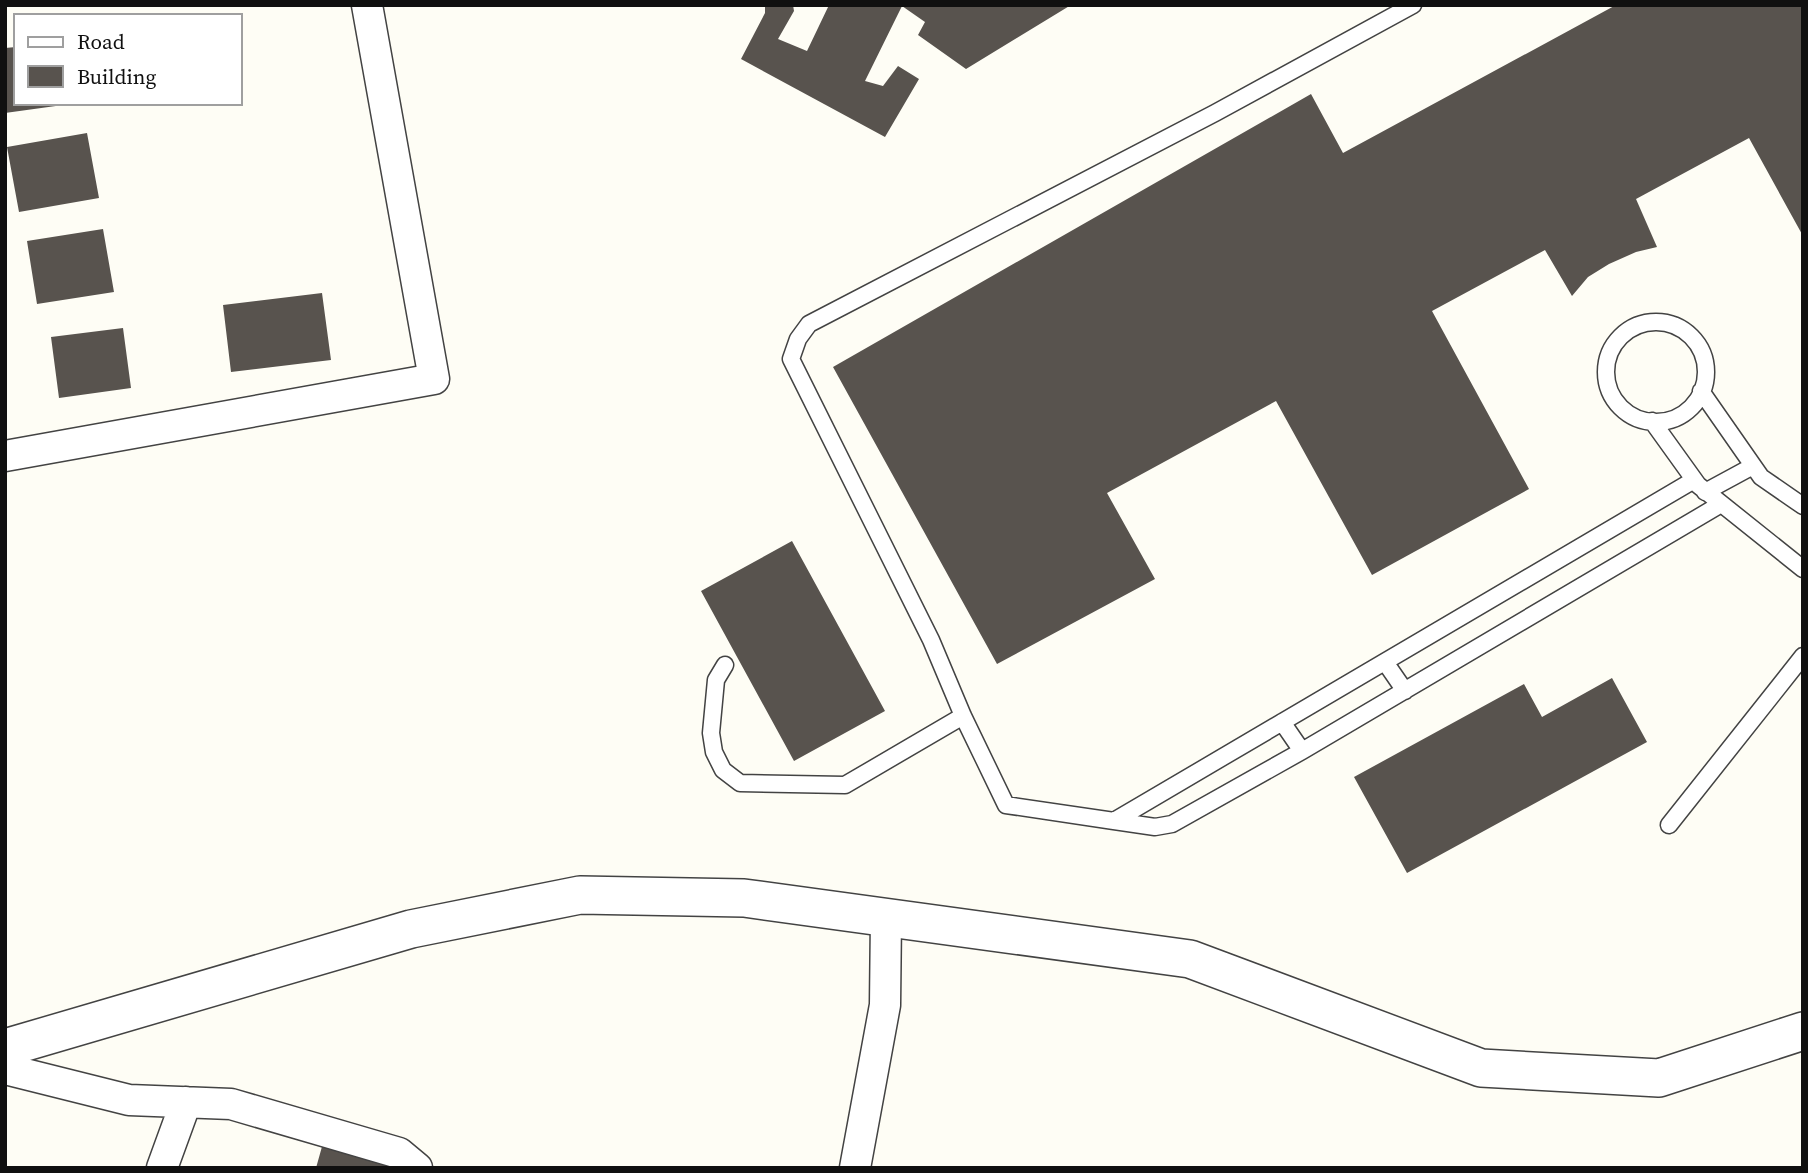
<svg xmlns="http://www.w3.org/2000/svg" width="1808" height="1173" viewBox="0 0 1808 1173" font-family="'Source Serif 4',serif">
<rect width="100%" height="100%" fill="#fefdf5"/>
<!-- building -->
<path fill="#58534e" d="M765 5H793L794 11 778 39 807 51 829 5H1071L966 69 918 35 925 22 902 6 865 81 883 86 898 66 919 79 885 137 741 59 765 13Z
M1616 5H1803V236L1749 138 1636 199 1657 247 1636 252 1609 264 1588 277 1572 296 1545 250 1432 311 1529 489 1372 575 1276 401 1107 493 1155 579 997 664 833 367 1311 94 1343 153Z
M16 47V103L63 105 5 113V48Z
M87 133 99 198 19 212 7 147Z
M103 229 114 292 37 304 27 241Z
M322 293 331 360 231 372 223 305Z
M123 328 131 388 59 398 51 337Z
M792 541 885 711 794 761 701 591Z
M1612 678 1647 742 1407 873 1354 777 1524 684 1542 717Z
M323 1143 388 1161 386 1168H316Z"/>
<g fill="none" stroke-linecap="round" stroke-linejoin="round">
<!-- service casing -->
<g stroke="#434343" stroke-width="19">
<path id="service" d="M1413 5 1215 113 809 324 798 339 791 359 931 640 963 716 1006 805 1114 821 1694 480
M1606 372a50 50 0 1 1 100 0a50 50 0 1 1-100 0Z
M1701 391 1761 477 1803 506
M1652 421 1698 485 1803 569
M1705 492 1753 466
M1385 662 1405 691
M725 665 716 680 711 733 714 752 723 770 740 783 845 785 963 716
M1282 722 1302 751
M1114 821 1155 827 1172 824 1302 751 1721 504
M1669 825 1803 656"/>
</g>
<!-- minor casing -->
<g stroke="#434343" stroke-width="33">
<path id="minor" d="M5 456 434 379 367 5
M5 1069 129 1100 231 1104 399 1153 417 1168
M162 1168 186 1102
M855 1168 885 1005 886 917"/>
</g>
<!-- tertiary casing -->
<g stroke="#434343" stroke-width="40">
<path id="tertiary" d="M5 1048 411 929 580 895 744 898 1190 959 1481 1068 1659 1078 1803 1031"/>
</g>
<!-- service -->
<use href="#service" stroke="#fff" stroke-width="16"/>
<!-- minor -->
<use href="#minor" stroke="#fff" stroke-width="30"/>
<!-- tertiary -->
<use href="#tertiary" stroke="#fff" stroke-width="37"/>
</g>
<!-- border -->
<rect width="1808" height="1173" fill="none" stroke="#101010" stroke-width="14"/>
<!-- legend -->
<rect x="14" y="14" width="228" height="91" fill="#ffffff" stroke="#9f9f9f" stroke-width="2"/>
<rect x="28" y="37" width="35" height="10" fill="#ffffff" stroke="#9f9f9f" stroke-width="2"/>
<text x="77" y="49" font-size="21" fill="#101010">Road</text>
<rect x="28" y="66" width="35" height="21" fill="#58534e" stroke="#9f9f9f" stroke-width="2"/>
<text x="77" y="84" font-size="21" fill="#101010">Building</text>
</svg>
